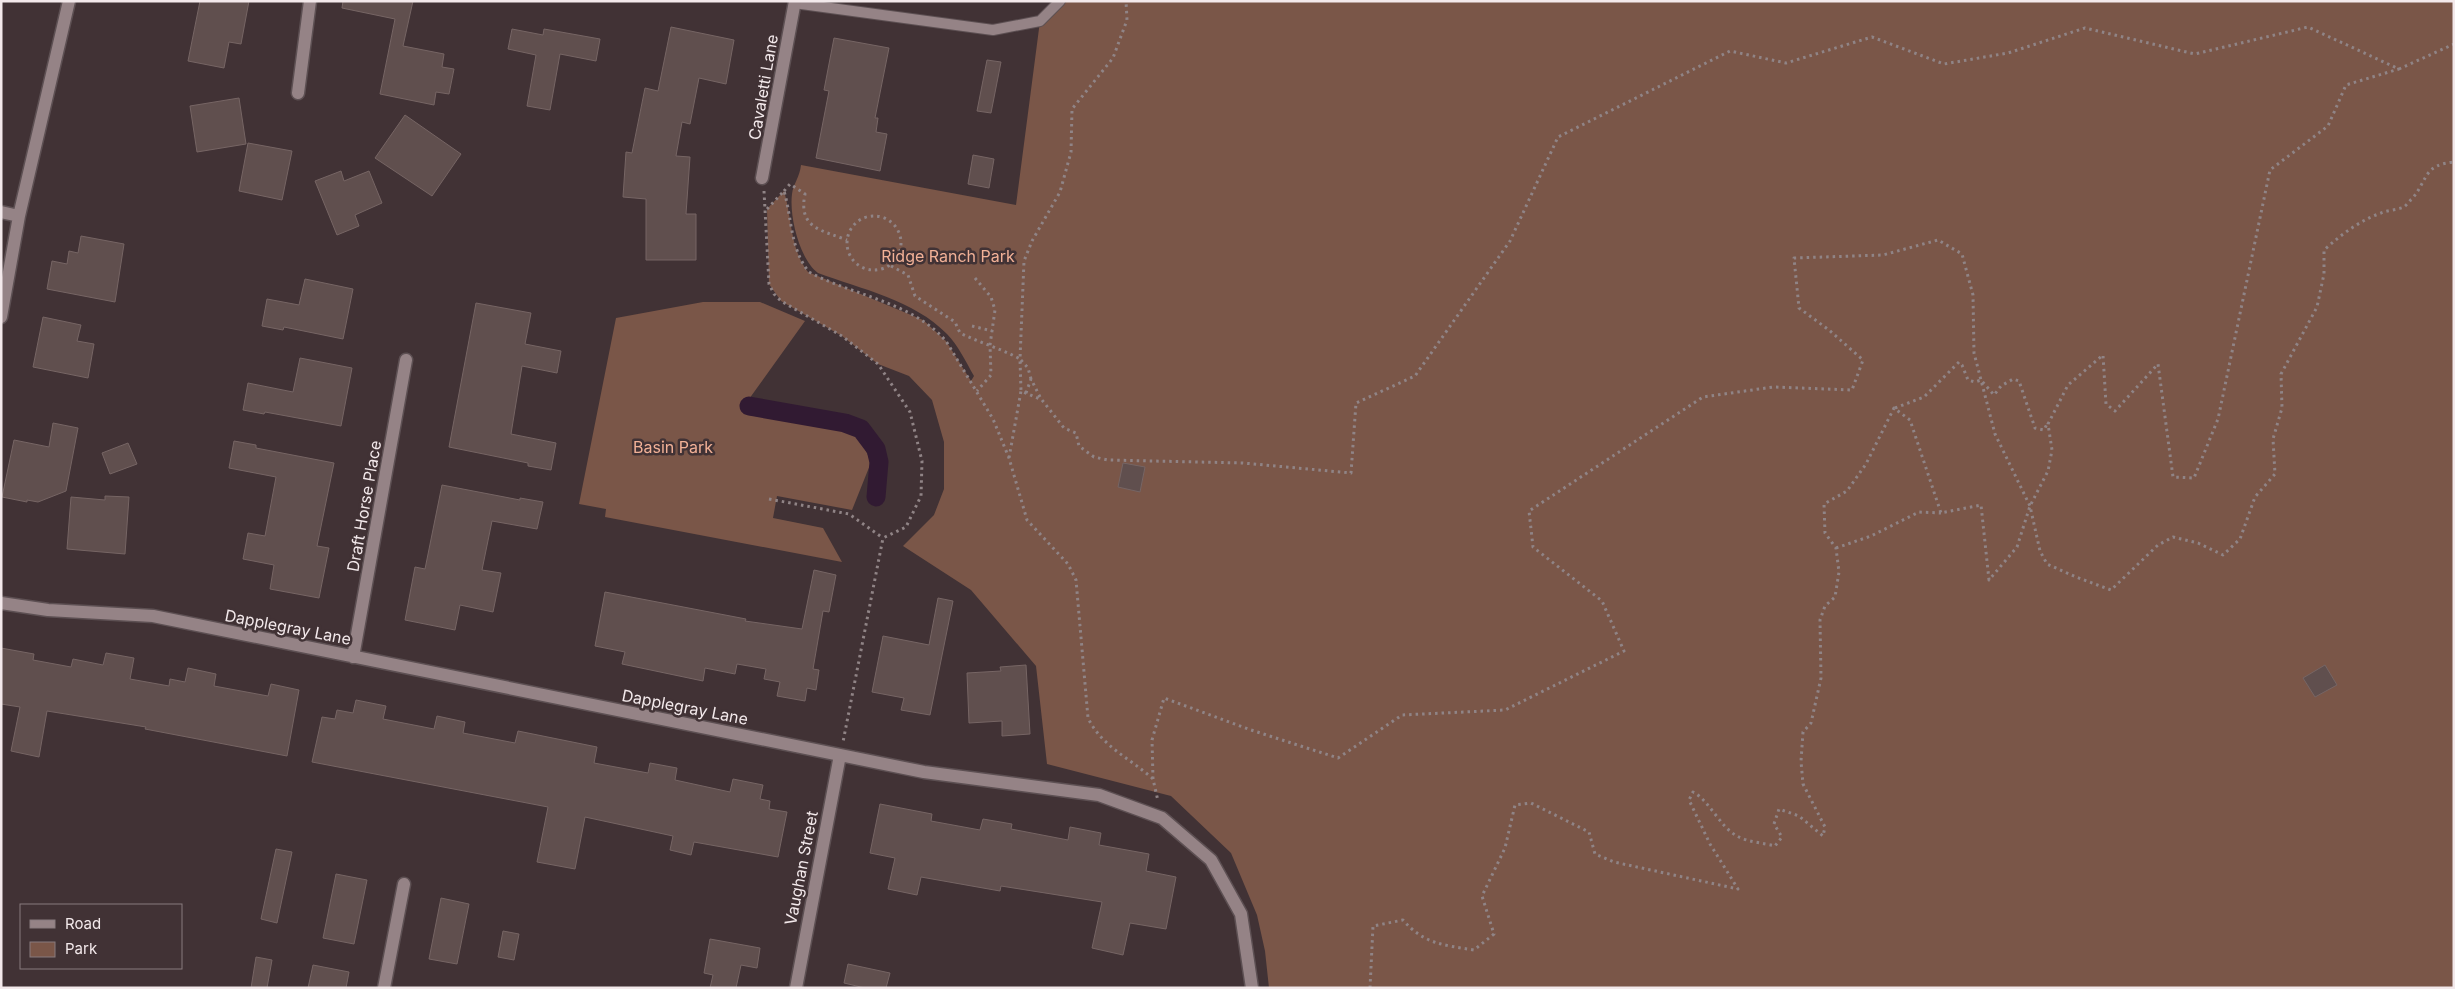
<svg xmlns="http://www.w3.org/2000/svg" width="2455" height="989" viewBox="0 0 2455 989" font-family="Inter,sans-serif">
<rect width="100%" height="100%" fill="#413235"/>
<!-- green -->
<path fill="#7a5648" d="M1052 1H2454V988H1269L1265 951 1257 915 1231 853 1171 796 1047 764 1036 666 971 590 903 546 934 515 944 489V442L932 400 909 376 878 364 842 336 781 301 769 284 767 209 784 191C792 218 790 249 808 272L923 320 946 341 971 381 974 376C966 362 958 345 947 334 914 300 861 289 818 273 800 260 789 217 792 194 793 185 800 176 801 165L1016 205 1040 21Z
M703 302H760L805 321 744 406 748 415C769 418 839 425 854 435 862 441 870 456 870 465L852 510 777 496 773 518 823 528 842 562 605 517 606 509 579 504 616 318Z"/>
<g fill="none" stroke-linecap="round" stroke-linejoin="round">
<!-- canal -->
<path stroke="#311a32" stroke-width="19" d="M749 406 845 423 861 429 876 449 879 462 876 497"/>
</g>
<!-- building -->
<path fill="#604f4e" stroke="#766564" d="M200 1H249L241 44 229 42 224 68 188 61Z
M343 1H413L403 46 444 54 442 67 454 69 449 94 436 92 434 105 380 94 395 19 342 8Z
M671 27 734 40 726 84 699 78 690 124 682 122 676 156 690 157 686 214H696V260H646V199L623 197 626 152 632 153 645 88 658 91Z
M512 29 543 35 544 29 600 39 596 61 560 54 550 110 527 106 536 55 508 49Z
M834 38 889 48 875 118H878L876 132 887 134 880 171 816 158 829 91 824 90Z
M987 60 1001 62 991 113 977 111Z
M239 98 246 144 197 152 190 106Z
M405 115 461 154 432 196 375 158Z
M248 143 292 151 282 200 239 191Z
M973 155 994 159 989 188 968 184Z
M341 171 344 181 369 171 382 203 355 215 359 226 337 235 315 181Z
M81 236 124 244 115 302 47 289 52 261 67 264 69 251 78 253Z
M305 279 353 289 343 339 284 327 283 330 262 326 267 299 299 305Z
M476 303 531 313 525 344 561 351 557 373 522 366 511 434 556 443 551 470 528 466V463L449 447Z
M43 317 81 325 77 341 94 344 88 378 33 367Z
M300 358 352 368 341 426 265 412 264 414 243 410 248 383 293 392Z
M53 423 78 428 66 491 38 502 27 500V502L2 497 14 440 49 447Z
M234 441 256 445V448L334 463 317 546 329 548 319 598 270 589 274 565 243 559 248 533 265 536 276 477 229 468Z
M128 443 137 464 110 474 102 453Z
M1123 463 1145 467 1140 492 1118 487Z
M442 485 520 500V498L543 502 537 529 492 521 482 570 501 573 493 612 460 605 455 630 405 620 415 567 425 569Z
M105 496 129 497 125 554 67 549 71 497 105 500Z
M814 570 836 575 829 612 823 611 813 669 819 670 816 690 807 688 805 701 777 696 780 682 764 679 766 669 737 664 735 674 705 668 703 681 622 664 625 652 595 646 605 592 746 619 745 621 802 629Z
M938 598 953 601 930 715 901 710 904 698 872 692 883 636 929 645Z
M1 648 34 654 33 660 71 667 73 659 103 665 106 653 134 658 130 679 169 686 170 679 185 682 188 668 216 674 214 686 268 696 271 684 299 690 287 756 145 729 146 727 47 711 39 757 11 751 20 707 1 704Z
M1026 665 1030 734 1002 736V721L969 723 967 673 1001 671 1000 667Z
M2325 665 2337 685 2315 697 2303 678Z
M356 700 386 706 383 719 434 729 437 716 465 722 463 733 515 743 518 731 597 747 594 763 648 773 650 763 677 768 675 780 730 792 733 779 763 785 760 799 770 801 769 809 787 812 778 857 694 842 691 855 670 850 673 836 585 817 575 869 537 862 548 807 312 762 322 717 335 719 337 710 353 713Z
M880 804 932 814 931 821 980 830 983 819 1012 824 1011 829 1068 840 1070 827 1101 833 1099 845 1149 854 1146 871 1176 877 1166 929 1130 923 1123 955 1092 948 1102 902 1001 886 1000 891 921 877 917 895 888 889 895 858 870 853Z
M276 849 292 852 277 923 261 919Z
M336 874 367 880 354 944 323 938Z
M441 898 469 904 457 964 429 959Z
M503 931 519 934 514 960 498 957Z
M710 939 760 948 757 968 741 965 736 988H710L713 975 704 973Z
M256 957 272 960 267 988H251Z
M848 964 890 973 886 988H865L844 983Z
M313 965 349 972 346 988H308Z"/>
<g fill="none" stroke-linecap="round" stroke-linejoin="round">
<!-- service casing -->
<g stroke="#5d5053" stroke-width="12">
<path id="service" d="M794 3 993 30 1040 21 1060 1"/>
</g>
<!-- minor casing -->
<g stroke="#5d5053" stroke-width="15">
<path id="minor" d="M298 93 310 1
M762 178 795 1
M1 212 19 216
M1 317 19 216 69 1
M1 603 48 610 153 616 924 772 1099 795 1162 818 1211 860 1241 914 1252 988
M353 657 406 360
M384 988 404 884
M796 988 840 755"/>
</g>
<!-- path -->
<path stroke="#908486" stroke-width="3" stroke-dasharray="2.5 4" stroke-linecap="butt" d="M764 191 769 284 774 294 781 301 842 336 878 364 910 412 922 461 921 496 906 527 883 538 843 742
M784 191 790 184 805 194C798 228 821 230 847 240
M767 209 784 191C792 218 790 249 809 272 853 296 911 301 946 341L993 419 1009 458 1027 520 1068 564 1076 580 1088 718C1102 747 1130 758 1153 779L1158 801
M847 243a27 27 0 1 1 54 0a27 27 0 1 1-54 0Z
M891 266 908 275 915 296 955 322 960 333C980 343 1000 348 1020 359L1021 391
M975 278 991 297 995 310 990 345 991 375 977 391
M972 326 992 331
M1031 379 1028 368 1020 359 1024 261 1032 241 1060 192 1071 152 1072 109 1113 58 1127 20 1126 1
M1026 393 1031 379 1041 399
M1895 408 1924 397 1959 362 1962 365 1968 380 1975 382 1981 380 1994 395 2001 386 2013 379 2019 381 2035 428 2044 430 2047 424
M1009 458 1021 391 1042 400 1064 428 1076 433 1079 446 1094 457 1108 460 1243 463 1351 473 1356 403 1415 376 1510 241 1558 137 1730 51 1786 63 1872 37 1944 64 2008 53 2085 28 2195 54 2308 27 2399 69 2454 44
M769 499 849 514 883 538
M1836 548 1871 536 1919 512 1941 513
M1153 779 1152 740 1164 698 1251 730 1338 758 1402 715 1505 710 1624 651 1602 601 1533 547 1529 511 1703 397 1773 387 1852 390 1863 360 1829 330 1799 308 1794 258 1883 255 1938 240 1962 254 1973 295 1974 353 1995 434 2030 506 2040 551 2047 564 2076 577 2111 590 2158 545 2173 537 2198 543 2223 555 2240 539 2255 497 2275 474 2273 439 2282 408 2281 374 2317 307 2324 274V250C2342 234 2359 221 2381 213 2388 210 2397 210 2404 207 2407 205 2409 201 2412 199 2429 178 2423 165 2454 162
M1370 988 1373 926 1403 920C1424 944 1443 945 1474 950L1494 934 1482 896 1505 848 1515 805 1531 803 1589 832 1595 854 1614 862 1738 889 1710 844 1689 800 1693 792C1709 800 1720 827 1737 836 1747 842 1764 843 1775 846L1782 837 1774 824 1779 809 1799 816 1823 836 1825 827 1803 784 1801 761 1803 732 1811 723 1821 678 1820 620 1825 606 1835 597 1839 572 1836 548 1825 533 1824 504 1847 491 1866 464 1894 408 1910 420 1941 513 1981 505 1989 580 2017 547 2030 506 2048 471 2052 450 2048 424 2068 385 2103 355 2106 404 2115 411 2158 364 2173 477 2194 478 2218 419 2270 170 2328 126 2346 85 2399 69"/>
<!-- service -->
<use href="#service" stroke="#958386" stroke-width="10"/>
<!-- minor -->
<use href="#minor" stroke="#958386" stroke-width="12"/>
</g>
<g text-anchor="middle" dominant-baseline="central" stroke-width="5" stroke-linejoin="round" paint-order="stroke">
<!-- street labels -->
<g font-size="16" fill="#f3e9eb" stroke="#413235">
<text transform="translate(763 87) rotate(-80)">Cavaletti Lane</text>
<text transform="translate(364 506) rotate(-80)">Draft Horse Place</text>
<text transform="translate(288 627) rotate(11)">Dapplegray Lane</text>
<text transform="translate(685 707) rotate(11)">Dapplegray Lane</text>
<text transform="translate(801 868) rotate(-79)">Vaughan Street</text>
</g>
<!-- park labels -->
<g font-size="16" fill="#f2b197" stroke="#413235">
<text x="948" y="256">Ridge Ranch Park</text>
<text x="673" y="447">Basin Park</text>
</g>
</g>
<!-- border -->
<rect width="2455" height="989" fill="none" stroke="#f3e9eb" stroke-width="5"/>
<!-- legend -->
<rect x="20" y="904" width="162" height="65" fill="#413235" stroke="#887b7e"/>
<rect x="30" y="920" width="25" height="8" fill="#958386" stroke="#887b7e"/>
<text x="65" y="929" font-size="15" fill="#f3e9eb">Road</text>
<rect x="30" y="942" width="25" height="15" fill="#7a5648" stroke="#887b7e"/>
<text x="65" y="954" font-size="15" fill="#f3e9eb">Park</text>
</svg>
